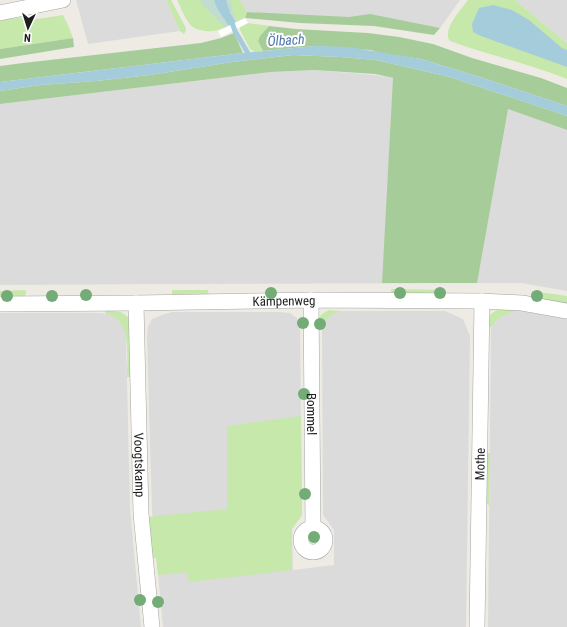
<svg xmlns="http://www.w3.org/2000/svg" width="567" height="627" viewBox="0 0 567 627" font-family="'Roboto Condensed',sans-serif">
<rect width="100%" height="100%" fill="#eeebe4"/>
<!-- residential -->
<path fill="#dcdbdb" d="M76 0H166L180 31 88 44Z
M236 0H460L440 28 341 21 241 11Z
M515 0H567V43Z
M314 70 375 75 441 88 508 109 567 130V291L521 283 160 284 0 285V104L271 72Z
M517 310 567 319V627H488L491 327 499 318Z
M342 311H445L463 319 470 336 466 627H163L152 511 147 338 148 327 152 319 162 315 172 312H279L290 313 297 318 300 325 302 515 292 529 293 570 334 565V530L323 515 322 329 324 323 327 318 334 313Z
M0 313H99L109 314 118 319 124 327 126 338 130 509 141 627H0Z"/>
<!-- grass -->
<path fill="#c6e8ab" d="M166 0H171L186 28V30L184 34 180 31Z
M177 0H214L229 26C219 30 215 32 205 31 202 30 198 30 196 29 186 24 182 9 177 0Z
M226 0H240L247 12 245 18 236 22 231 16Z
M468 0H515L567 43V79C529 64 489 55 450 41 448 38 448 38 448 35 447 25 462 8 468 0Z
M63 15 68 25 73 38 0 49V20L25 17 31 20Z
M248 23 269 26 260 36 258 41 263 51 255 52 250 49 240 30V27Z
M391 289 446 290V297H392Z
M26 290 25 299H0V291Z
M172 290H208L209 298 174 296 172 294Z
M532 291 567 296V304L532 298 531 294Z
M501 309 517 310 499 318 491 327H487C489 317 489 312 501 309Z
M329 310 342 311C330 314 326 318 322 329H317C318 319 318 315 329 310Z
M105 311C116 311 121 310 129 318L132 377H127C127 357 132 318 106 314Z
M301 416 302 515 292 529V570L189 582 187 572 158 575 156 558H151L147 517 227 509V426Z
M485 453H490L489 505 485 504Z"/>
<!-- forest -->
<path fill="#a6cd99" d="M247 12 349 17 370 14 440 28 434 35 374 26 300 23 245 18Z
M269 26 296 29 368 33 399 37 433 44 472 58 541 78 567 88V106L483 78 421 59 380 53 371 50 315 46 263 51 258 41 260 36Z
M234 33 243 53 0 82V66L23 63 201 43 221 38Z
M73 38 74 47 0 59V49Z
M293 55 340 57 376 60 450 77 567 116V130L508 109 477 283H382L393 78 375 74 314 70 271 72 0 104V91L40 85 96 81 150 75 232 62Z"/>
<!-- wetland -->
<path fill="#c1dcd1" d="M200 0H230L236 22 225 27 205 7Z"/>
<!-- water -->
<path fill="#a5ccdb" d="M214 0H226L231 16 236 22 229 26 217 8Z
M493 5 512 10 529 20 562 48 567 50V67L481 36 473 32 472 24 479 8Z
M315 46 349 47 421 59 483 78 567 106V116L450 77 376 60 340 57 293 55 232 62 150 75 96 81 40 85 0 91V82L243 53Z"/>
<!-- pier -->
<path fill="#fff" d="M245 18 248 23 221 37 218 31Z"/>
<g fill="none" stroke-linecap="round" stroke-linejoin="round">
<!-- stream -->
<path stroke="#a5ccdb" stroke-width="5" d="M230 17 235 31 249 55"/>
<!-- minor casing -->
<g stroke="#a5a5a5" stroke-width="16">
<g id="minor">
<path d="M0 13 63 0"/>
<path id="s1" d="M311 300 313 528"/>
<path id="s2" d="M136 303 141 514 152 627"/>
<path id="s3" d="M0 304 136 303 311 300 482 301 522 303 567 311"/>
<circle cx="313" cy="540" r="12"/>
<path id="s4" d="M477 627 482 301"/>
</g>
</g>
<!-- minor -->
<use href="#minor" stroke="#fff" stroke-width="15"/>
</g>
<!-- trees -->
<g fill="#73ac76">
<circle cx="271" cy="293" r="6"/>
<circle cx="400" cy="293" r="6"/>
<circle cx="440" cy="293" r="6"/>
<circle cx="86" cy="295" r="6"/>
<circle cx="7" cy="296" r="6"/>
<circle cx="52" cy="296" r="6"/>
<circle cx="537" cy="296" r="6"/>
<circle cx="303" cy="323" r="6"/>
<circle cx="320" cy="324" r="6"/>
<circle cx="304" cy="394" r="6"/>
<circle cx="305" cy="494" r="6"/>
<circle cx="314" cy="537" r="6"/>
<circle cx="140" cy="600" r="6"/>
<circle cx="158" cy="602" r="6"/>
</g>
<g text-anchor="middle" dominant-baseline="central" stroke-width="4" stroke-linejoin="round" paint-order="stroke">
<!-- street labels -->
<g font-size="13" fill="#1e1e1e" stroke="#fff">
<text stroke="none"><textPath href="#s3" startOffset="284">Kämpenweg</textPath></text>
<text stroke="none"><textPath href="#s1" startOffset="114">Bommel</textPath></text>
<text stroke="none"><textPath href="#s4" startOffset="163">Mothe</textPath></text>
<text stroke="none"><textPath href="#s2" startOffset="162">Voogtskamp</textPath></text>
</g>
<!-- water labels -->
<g font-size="14" font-style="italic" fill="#4c77ab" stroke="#fff">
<text transform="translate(286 40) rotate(-3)">Ölbach</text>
</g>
</g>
<!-- north arrow -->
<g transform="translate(28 28) rotate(184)" stroke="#ffffff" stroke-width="3" paint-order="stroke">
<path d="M0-3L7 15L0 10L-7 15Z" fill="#1e1e1e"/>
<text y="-6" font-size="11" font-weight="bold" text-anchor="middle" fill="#1e1e1e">N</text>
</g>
</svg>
